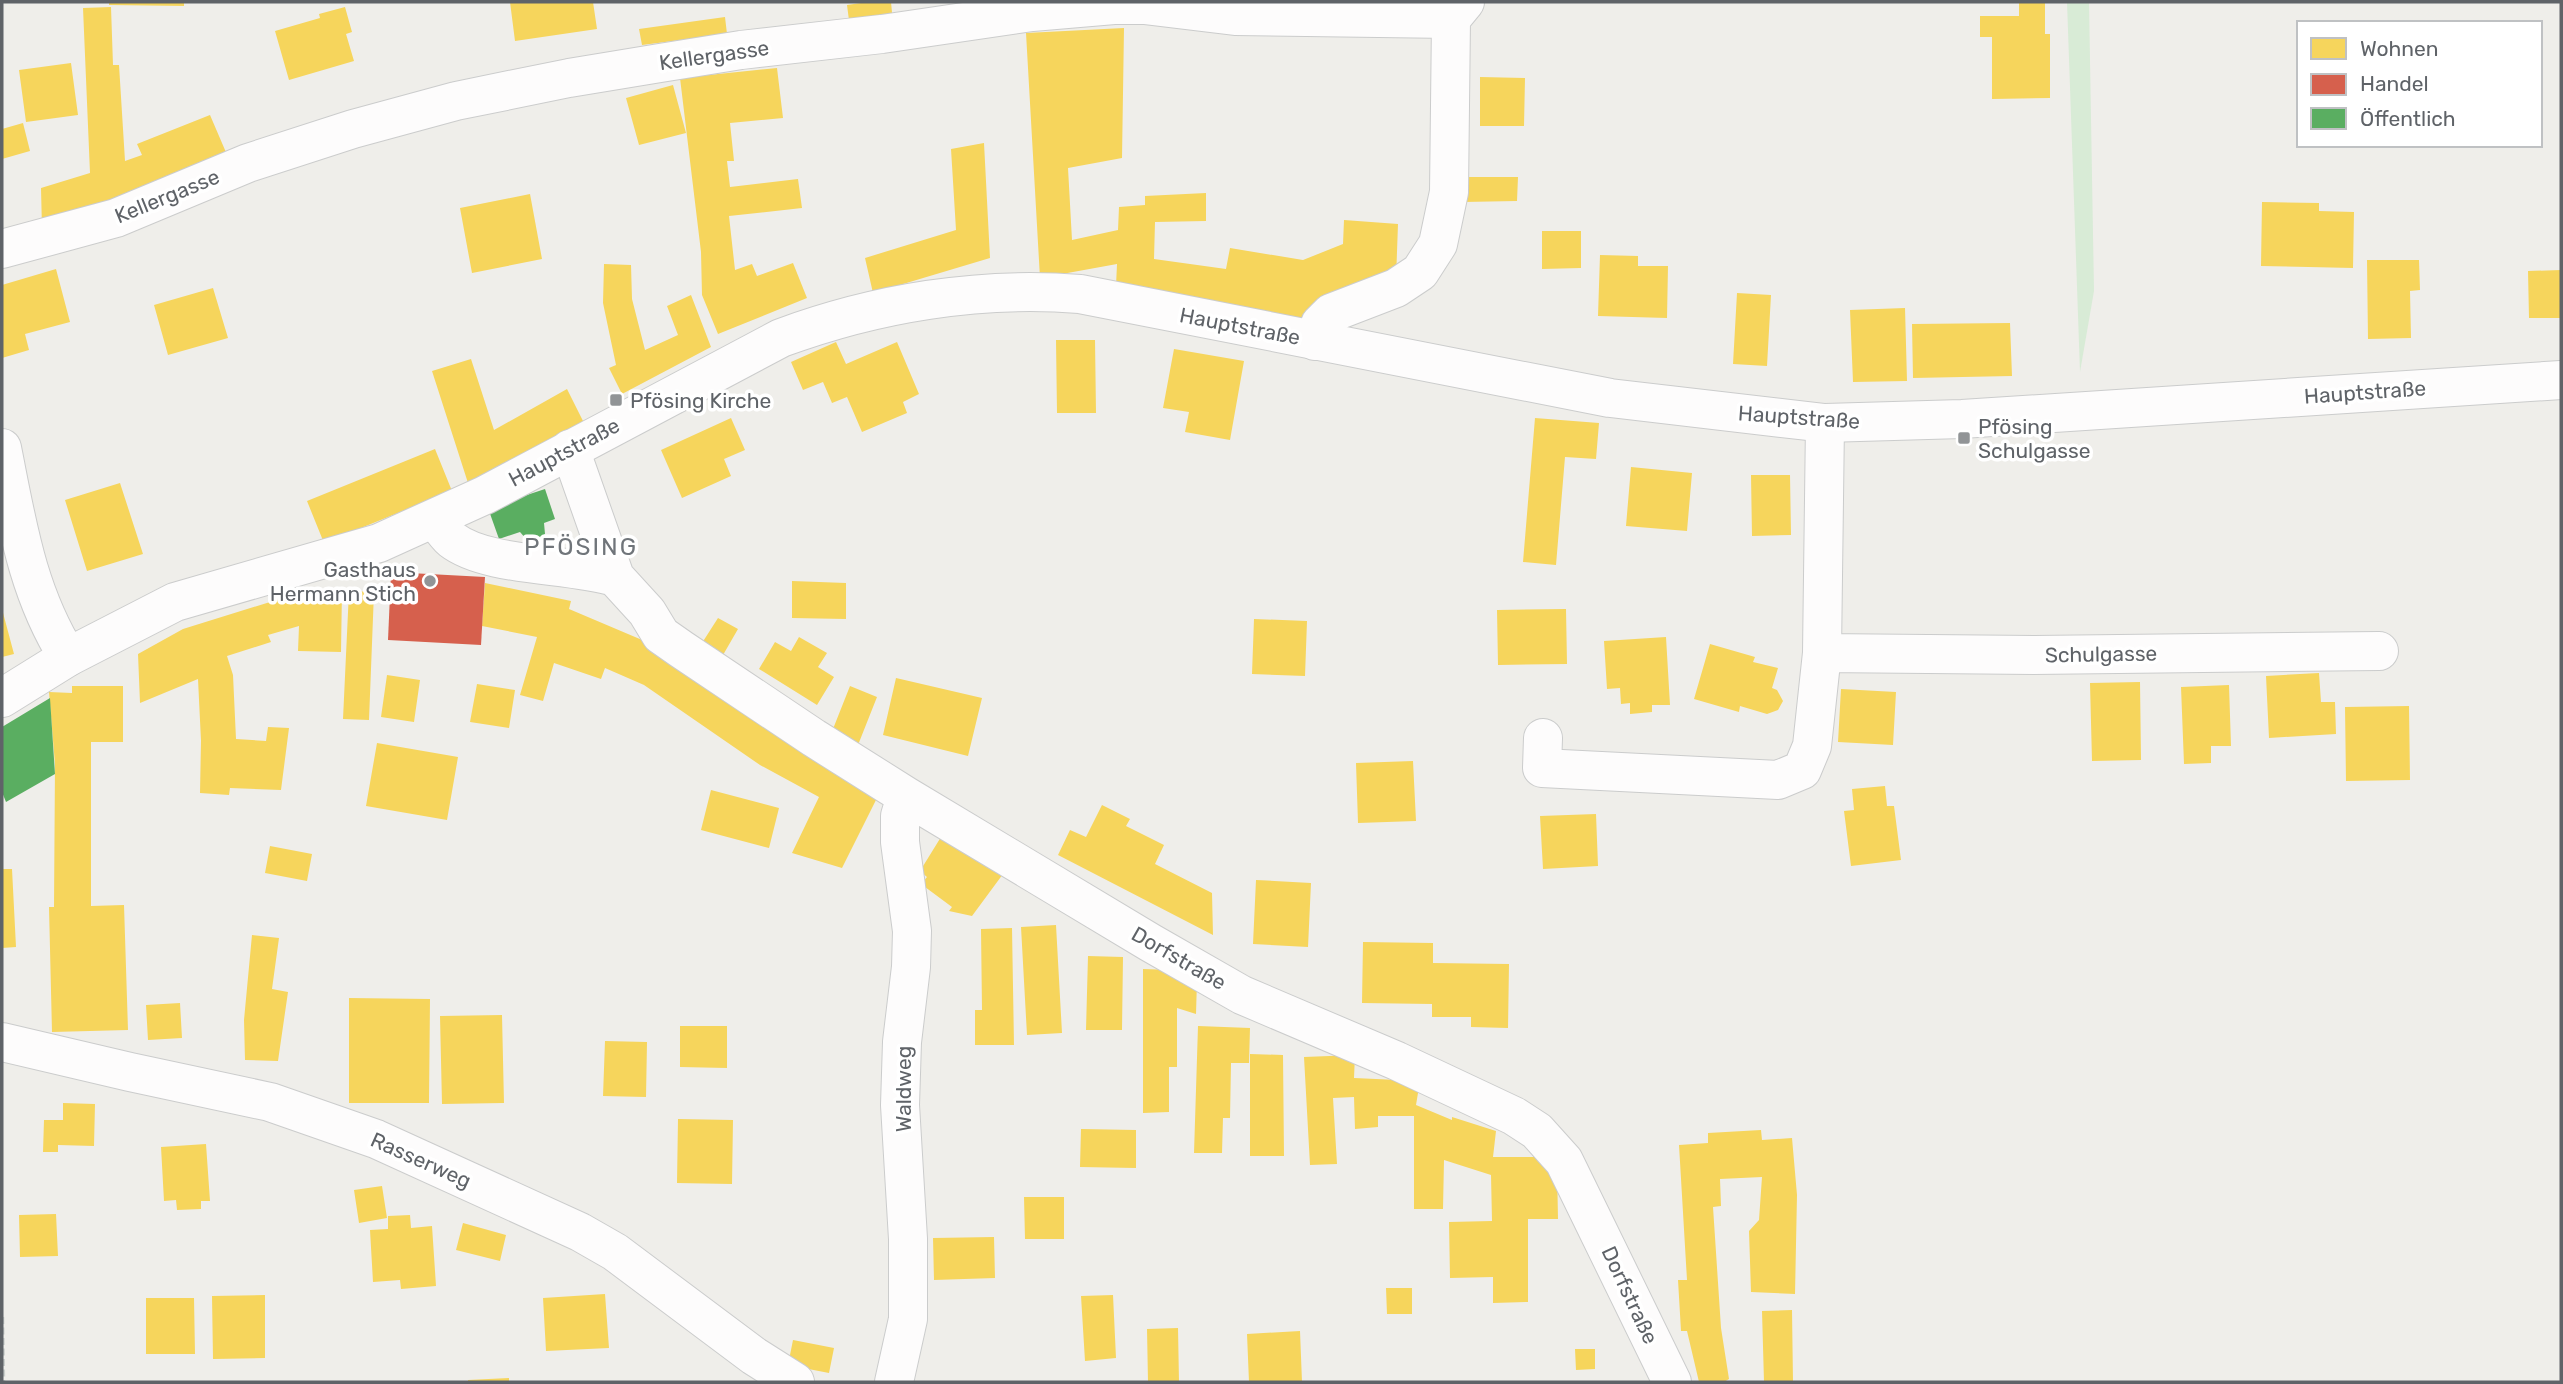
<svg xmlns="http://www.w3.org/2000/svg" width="2563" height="1384" viewBox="0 0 2563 1384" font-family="Rubik,sans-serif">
<rect width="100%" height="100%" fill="#efeeea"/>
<!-- green -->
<path fill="#d8ebd6" d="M2067 2H2089L2094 291 2080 372Z"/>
<!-- homes -->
<path fill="#f6d55c" d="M109 2H184V6L109 5Z
M510 2H593L597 29 515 41Z
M868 2H891L893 23 850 28 847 5Z
M2019 2H2045V34H2050V98L1992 99V37H1980V16H2019Z
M111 7 113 65H119L125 161 142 155 137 144 210 115 228 157 133 198 42 229 41 188 90 173 83 8Z
M345 7 352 32 346 34 354 61 289 80 275 31 320 18 319 14Z
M725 17 727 34 642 45 639 29Z
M1124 28 1122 158 1068 168 1072 240 1118 230 1119 207 1145 205V196L1206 193V221L1155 222 1154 259 1226 269 1230 248 1303 260 1343 244 1344 220 1398 224 1396 280 1301 318 1116 286 1117 264 1040 278 1026 33Z
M71 63 78 115 26 122 19 70Z
M777 68 783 118 730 123 734 161H727L730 187 798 179 802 208 729 216 735 270 752 264 757 276 793 263 807 298 718 334 702 295 701 252 680 78Z
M1480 77 1525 78 1524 126H1480Z
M673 85 686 133 639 145 626 98Z
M23 123 30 151 2 159V129Z
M984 143 990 258 873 293 865 258 956 230 951 149Z
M1463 177H1518L1517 201 1463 202Z
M530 194 542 259 472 273 460 208Z
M2262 202 2319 203V211L2354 212 2353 268 2261 266Z
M1542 231H1581V268L1542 269Z
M1600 255 1638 256V266H1668L1667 318 1598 316Z
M2367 260H2419L2420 290 2410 291 2411 338 2368 339Z
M604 264 631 265 632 299 645 350 678 335 667 306 691 295 711 347 622 394 609 368 616 365 603 303Z
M56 269 70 322 25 334 29 350 2 358V285Z
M2561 270V318H2529L2528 271Z
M213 288 228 338 168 355 154 305Z
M1737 293 1771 295 1767 366 1733 364Z
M1905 308 1907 381 1853 382 1850 310Z
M2010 323 2012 376 1913 378 1912 324Z
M1056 340H1095L1096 413H1057Z
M836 342 846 364 897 342 919 394 903 402 907 413 862 432 847 397 832 403 823 382 803 390 791 362Z
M1174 349 1244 361 1230 440 1185 432 1189 412 1163 408Z
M471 359 494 430 567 389 584 423 468 483 432 371Z
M731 418 745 450 724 459 731 476 682 498 661 450Z
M1535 418 1599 423 1596 459 1565 457 1556 565 1523 562Z
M435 449 452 491 324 543 307 501Z
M1631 467 1692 473 1687 531 1626 526Z
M1751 475H1790L1791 535 1752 536Z
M120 483 143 554 87 571 65 500Z
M792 581 846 583V619L792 618Z
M485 583 571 601 569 609 661 648 878 796 842 868 792 853 819 797 760 765 644 685 605 668 601 679 554 663 543 701 520 695 537 637 482 626Z
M342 590 341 652 298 651 299 626 268 635 271 642 227 656 233 675 236 739 266 741 268 727 289 728 281 790 230 788 229 795 200 793 201 741 198 679 140 703 138 654 183 629 299 593 300 595Z
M349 591 374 592 369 720 343 719Z
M2 609 14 654 2 657Z
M1566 609 1567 664 1498 665 1497 610Z
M718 618 738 629 723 655 702 643Z
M1254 619 1307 621 1305 676 1252 674Z
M799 637 827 653 818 667 834 677 817 705 759 669 775 642 791 651Z
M1666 637 1670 705H1652V712L1630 714V703L1621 704 1620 688 1607 689 1604 641Z
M1710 644 1755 657 1753 662 1778 668 1772 688 1777 690 1783 701 1778 710 1767 714 1740 706 1739 712 1694 699Z
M2319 673 2321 702H2335L2336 734 2269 738 2266 676Z
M387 675 420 680 414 722 381 717Z
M896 678 982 698 968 756 883 735Z
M2140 682 2141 760 2092 761 2090 683Z
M477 684 515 690 509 728 470 722Z
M2229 685 2231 746H2211V763L2184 764 2181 687Z
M72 686H123V742H91V906L124 905 128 1030 52 1032 49 907H54L55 764 49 692 72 693Z
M850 686 877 697 858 745 831 734Z
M1841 689 1896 692 1893 745 1838 742Z
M2409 706 2410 780 2346 781 2345 707Z
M377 743 458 757 447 820 366 806Z
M1413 761 1416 821 1358 823 1356 763Z
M1885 786 1887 806H1894L1901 860 1851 866 1844 811 1854 810 1852 789Z
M711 790 779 808 769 848 701 830Z
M1102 805 1130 819 1126 826 1164 845 1155 864 1212 893 1213 935 1058 855 1070 830 1086 837Z
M1596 814 1598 866 1543 869 1540 816Z
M941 837 1003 874 972 916 949 911 952 907 921 884 927 877 920 871Z
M270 846 312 854 307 881 265 873Z
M2 869H12L16 947 2 948Z
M1256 880 1311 883 1308 947 1253 944Z
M1056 925 1062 1033 1027 1035 1021 927Z
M1012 928 1014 1045H975V1010H982L981 929Z
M252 935 279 938 272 989 288 992 278 1061 245 1060 244 1020Z
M1363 942 1433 943V963L1509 964 1508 1028 1471 1027V1017H1432V1004L1362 1003Z
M1088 956 1123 957 1122 1030H1086Z
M1143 969 1172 970 1197 980 1196 1014 1177 1008V1067H1169V1112L1143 1113Z
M349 998 430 999 429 1103H349Z
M180 1003 182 1038 148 1040 146 1005Z
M502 1015 504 1103 442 1104 440 1016Z
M680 1026H727V1068L680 1067Z
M1198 1026 1250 1028 1249 1063H1231L1230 1118H1223L1222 1153H1194Z
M605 1041 647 1042 646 1097 603 1096Z
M1250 1054 1283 1055 1284 1156H1250Z
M1355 1055 1354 1078 1420 1081 1416 1105 1452 1120V1117L1496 1131 1493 1157H1545L1557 1168 1558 1219H1528V1302L1493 1303V1277L1450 1278 1449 1222 1492 1221 1491 1175 1444 1160 1443 1209H1414V1116H1378V1127L1355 1129 1354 1097 1333 1098 1337 1164 1310 1165 1304 1057Z
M63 1103 95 1104 94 1146 58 1145V1152H43L44 1120H63Z
M678 1119 733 1120 732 1184 677 1183Z
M1081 1129 1136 1130V1168L1080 1167Z
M1761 1130 1762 1140 1792 1138 1797 1195 1795 1294 1751 1292 1749 1231 1759 1220 1762 1177 1720 1179 1721 1206 1713 1207 1721 1328 1729 1379 1724 1382H1699L1687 1331H1681L1678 1280H1687L1679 1145 1708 1143V1133Z
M206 1144 210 1201H201V1209L177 1210 176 1200 164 1201 161 1147Z
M382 1186 387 1218 359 1223 354 1190Z
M1024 1197H1064V1239H1025Z
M56 1214 58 1256 20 1257 19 1215Z
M410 1215 411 1228 432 1226 436 1286 401 1289 400 1280 373 1282 370 1230 388 1229V1216Z
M463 1223 506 1235 500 1261 456 1250Z
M994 1237 995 1278 934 1280 933 1238Z
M1386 1288H1412V1314H1387Z
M605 1294 609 1348 546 1351 543 1298Z
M265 1295V1358L213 1359 212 1296Z
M1113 1295 1116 1358 1085 1361 1081 1296Z
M146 1298H194L195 1354H146Z
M1792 1310 1793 1382H1764L1762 1311Z
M1178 1328 1179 1382H1148L1147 1329Z
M1300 1331 1302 1382H1249L1247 1334Z
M793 1340 834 1348 829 1373 788 1365Z
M1575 1349H1595V1369L1576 1370Z
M509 1378V1382H468V1380Z"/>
<!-- shops -->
<path fill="#d6604d" d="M391 572 485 577 481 645 388 640Z"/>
<!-- public -->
<path fill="#5aae61" d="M545 489 555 519 544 523 545 534 533 541 527 540 520 532 499 539 488 508Z
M50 698 55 774 6 802 2 792V727Z"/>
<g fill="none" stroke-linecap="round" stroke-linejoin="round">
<!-- minor casing -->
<g stroke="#cbcccc" stroke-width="40">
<path id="minor" d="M2 249 116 218 248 163 353 129 456 101 569 78 660 63 741 50 882 34 1032 12 1114 5H1144L1235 16 1451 19
M1315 341 1320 324 1331 313 1396 288 1420 272 1438 244 1449 192 1451 19 1465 2
M2 448C17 523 27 592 68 657
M570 449 615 577 647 612 661 635 681 649 814 738 906 796 1151 943 1242 995 1397 1061 1514 1116 1537 1131 1564 1161 1672 1382
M435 519C440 526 446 535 452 540 487 567 569 563 615 577
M1822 653 2034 655 2379 651
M1543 738 1542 768 1778 780 1802 770 1812 746 1822 653 1825 423
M2 1042 130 1072 270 1102 376 1139 580 1232 615 1252 754 1356 795 1382
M894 1382 908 1319V1239L900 1105 902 1042 911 967 912 931 900 842V816L906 796"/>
</g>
<!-- tertiary casing -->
<g stroke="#cbcccc" stroke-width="40">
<path id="tertiary" d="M2 698 68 657 175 602 379 543 485 495 781 338C876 303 979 286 1080 294L1610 398 1825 423 1962 419 2561 380"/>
</g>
<!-- path -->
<path stroke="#cacfcc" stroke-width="4.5" stroke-dasharray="7 3.5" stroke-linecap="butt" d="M2 1317 3 1382"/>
<!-- minor -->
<use href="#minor" stroke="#fdfcfc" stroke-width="38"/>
<!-- tertiary -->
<use href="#tertiary" stroke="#fdfcfc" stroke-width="38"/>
</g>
<!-- markers -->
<g fill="#919496" stroke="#fff" stroke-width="2.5">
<rect x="609" y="393" width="14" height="14" rx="3.5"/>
<rect x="1957" y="431" width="14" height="14" rx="3.5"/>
<circle cx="430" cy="581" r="7"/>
</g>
<g text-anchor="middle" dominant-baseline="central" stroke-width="7" stroke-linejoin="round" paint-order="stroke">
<!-- street labels -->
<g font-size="21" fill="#5f6368" stroke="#fff">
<text transform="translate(714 55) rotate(-8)">Kellergasse</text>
<text transform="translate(167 196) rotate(-22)">Kellergasse</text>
<text transform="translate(1240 326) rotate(11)">Hauptstraße</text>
<text transform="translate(2365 392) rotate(-4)">Hauptstraße</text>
<text transform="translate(1799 417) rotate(4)">Hauptstraße</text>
<text transform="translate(564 452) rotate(-28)">Hauptstraße</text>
<text transform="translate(2101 654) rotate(-1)">Schulgasse</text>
<text transform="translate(1179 958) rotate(30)">Dorfstraße</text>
<text transform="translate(903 1089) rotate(-90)">Waldweg</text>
<text transform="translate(421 1160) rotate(24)">Rasserweg</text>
<text transform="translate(1630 1295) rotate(65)">Dorfstraße</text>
</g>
<!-- poi labels -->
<g font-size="21" fill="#5f6368" stroke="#fff" text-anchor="start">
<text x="630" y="400">Pfösing Kirche</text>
<text x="1978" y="426">Pfösing<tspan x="1978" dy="24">Schulgasse</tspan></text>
<text x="416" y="569" text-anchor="end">Gasthaus<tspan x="416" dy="24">Hermann Stich</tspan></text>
</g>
<!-- quarter labels -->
<g font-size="24" letter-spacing="2" fill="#70757a" stroke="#fff">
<text x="581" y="547">PFÖSING</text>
</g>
</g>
<!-- border -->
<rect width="2563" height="1384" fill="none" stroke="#5f6368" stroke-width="7"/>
<!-- legend -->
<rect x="2297" y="21" width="245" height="126" fill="#ffffff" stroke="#bfc1c3" stroke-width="2"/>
<rect x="2311" y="38" width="35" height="21" fill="#f6d55c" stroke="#bfc1c3" stroke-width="2"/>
<text x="2360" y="56" font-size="21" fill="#5f6368">Wohnen</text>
<rect x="2311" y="74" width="35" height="21" fill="#d6604d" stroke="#bfc1c3" stroke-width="2"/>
<text x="2360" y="91" font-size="21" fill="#5f6368">Handel</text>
<rect x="2311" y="108" width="35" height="21" fill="#5aae61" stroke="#bfc1c3" stroke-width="2"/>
<text x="2360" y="126" font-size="21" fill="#5f6368">Öffentlich</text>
</svg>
